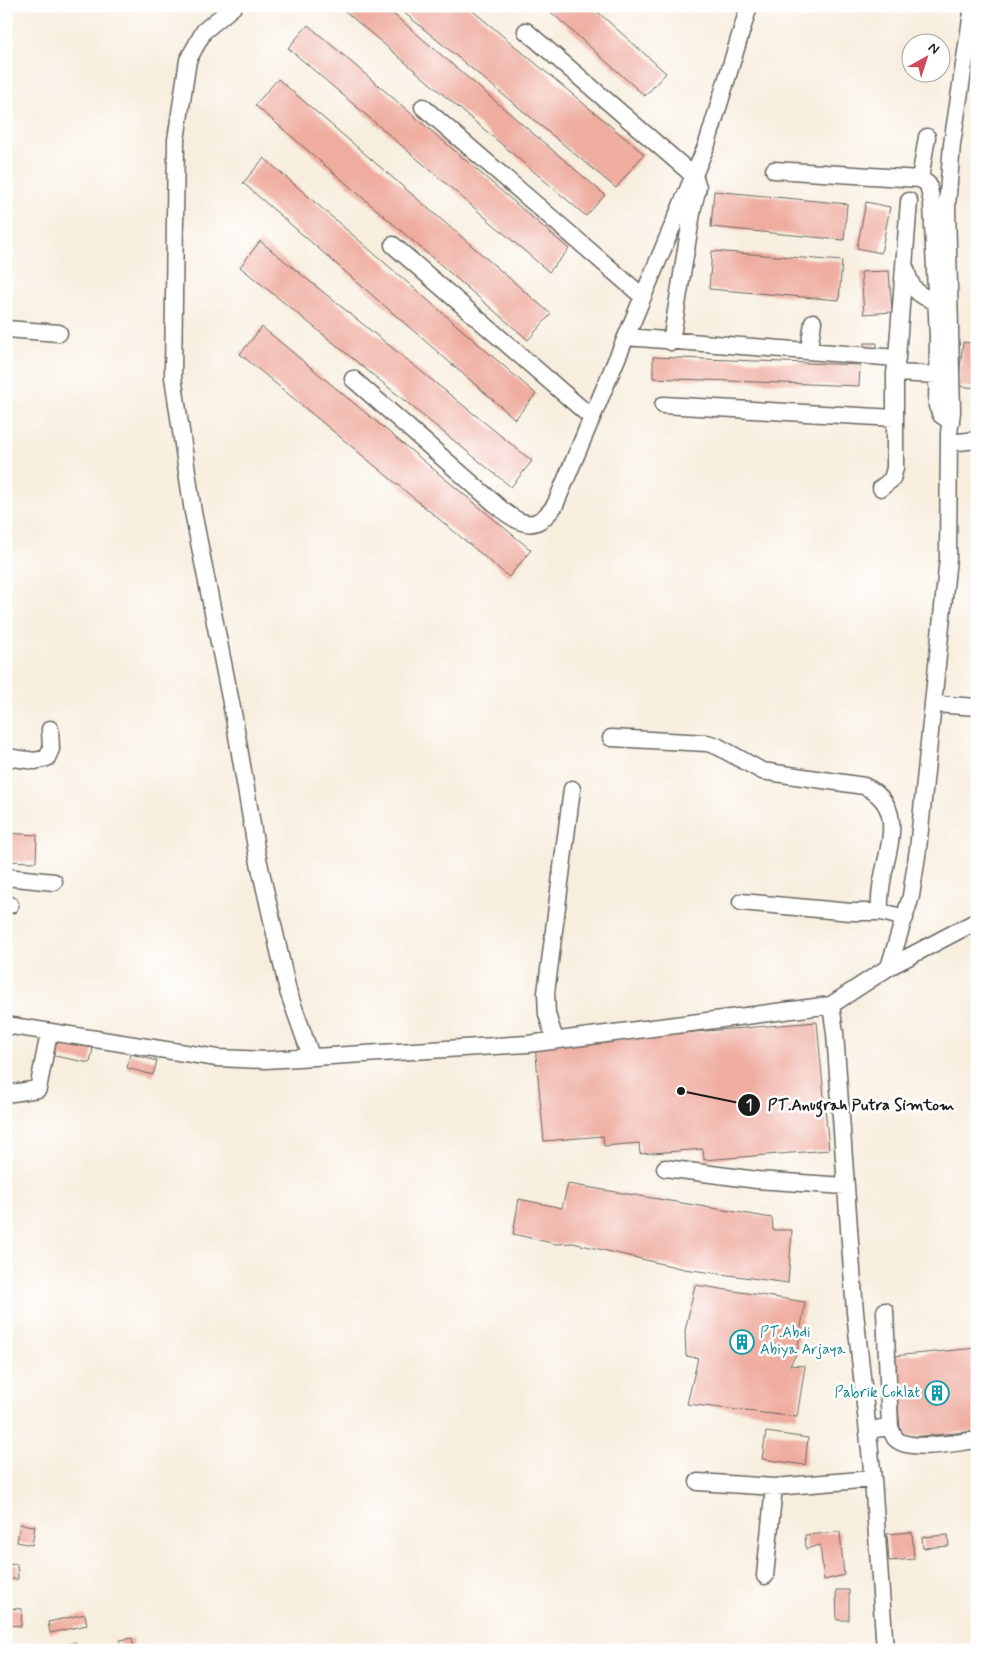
<svg xmlns="http://www.w3.org/2000/svg" width="983" height="1656" viewBox="0 0 983 1656" font-family="Mynerve,sans-serif">
<rect width="100%" height="100%" fill="#fff"/>
<filter id="ink" filterUnits="userSpaceOnUse"><feTurbulence type="fractalNoise" baseFrequency=".02" numOctaves="2"/><feDisplacementMap in="SourceGraphic" scale="10" xChannelSelector="R" yChannelSelector="G"/><feConvolveMatrix kernelMatrix="1 2 1 2 8 2 1 2 1" color-interpolation-filters="sRGB"/></filter>
<filter id="wash" filterUnits="userSpaceOnUse"><feTurbulence type="fractalNoise" baseFrequency=".0096" numOctaves="4" result="noise"/><feDisplacementMap in="SourceGraphic" scale="20" xChannelSelector="R" yChannelSelector="G"/><feGaussianBlur stdDeviation="1.12" result="paint"/><feColorMatrix in="noise" values="0 0 0 0 0 0 0 0 0 0 0 0 0 0 0 0 0 1.4 0 .05"/><feComposite in="paint" operator="in"/></filter>
<g filter="url(#wash)">
<rect width="100%" height="100%" fill="#f7eede"/>
<g id="blocks">
<!-- building -->
<path fill="#efada0" d="M339 6H384L605 195 586 216Z
M396 6H467L644 154 616 188Z
M544 6H591L666 73 645 96Z
M308 25 569 249 549 272 288 48Z
M278 79 551 314 528 340 255 105Z
M264 158 536 394 515 419 243 183Z
M714 191 847 204 844 240 711 227Z
M866 202 890 207 881 253 857 248Z
M260 241 532 461 511 487 240 267Z
M712 251 842 261 839 300 709 289Z
M889 271 892 312 864 314 861 272Z
M262 327 531 550 509 577 240 354Z
M963 342 977 344V388L958 386Z
M864 343H877V353H864Z
M653 357 860 365 859 386 653 378Z
M6 833 37 835 36 862 6 861Z
M817 1022 829 1150 704 1160 703 1149 640 1154 639 1143 604 1146 603 1136 544 1141 535 1045Z
M53 1040 93 1048 90 1063 50 1055Z
M131 1054 157 1061 153 1075 127 1068Z
M568 1184 772 1218 773 1230H792L788 1283 684 1269 573 1243 556 1244 513 1234 519 1199 562 1208Z
M695 1285 805 1302 797 1353 790 1365 805 1366 797 1417 687 1404 698 1358 686 1356 685 1331Z
M977 1348V1431L901 1438 893 1356Z
M766 1432 808 1438 805 1465 762 1459Z
M20 1524 35 1526 32 1545 17 1542Z
M840 1532 844 1575 824 1580 820 1545 806 1549 805 1535Z
M912 1532 914 1559 889 1561 887 1534Z
M948 1535 949 1546 923 1548 922 1537Z
M17 1564 18 1579H6V1565Z
M836 1590H849V1620H837Z
M6 1608 22 1609 21 1626 6 1625Z
M85 1614 87 1625 50 1633 48 1622Z
M132 1638 134 1650H121L120 1640Z
M76 1642 78 1650H52L51 1648Z"/>
</g>
</g>
<g filter="url(#ink)">
<use href="#blocks" fill-opacity="0" stroke="#696660" stroke-width="1"/>
<g fill="none" stroke-linecap="round" stroke-linejoin="round">
<!-- minor casing -->
<g stroke="#696660" stroke-width="19">
<path id="minor" d="M234 6 204 31 188 60 176 140 173 377 193 512 234 718 257 854 288 991 311 1056
M526 31 694 176 698 187 693 207 671 342
M423 107 642 296
M774 170 920 179 928 184 932 203 938 338 937 406 941 415 951 422
M920 179 927 137
M393 245 591 417
M906 269C910 287 918 297 936 301
M6 329 59 333
M626 337 707 144 749 6
M809 350 813 322
M897 358 909 201
M353 379 501 509C523 527 537 531 555 505L626 337 897 358 895 373
M663 405 895 418
M949 443 977 440
M881 488 892 479 895 468V373L938 375
M935 704 977 707
M611 738 707 743 717 746 762 771 864 786C916 810 877 864 880 907L882 912 905 918
M6 757 35 761 47 758 51 749 50 729
M6 877 54 882
M741 902 851 912H882
M6 904 10 905
M889 967 911 896 918 849 948 558 949 433 952 412 947 206 952 144 973 6
M831 1005 889 967 977 921
M6 1025 217 1058 265 1060 528 1044 831 1005 835 1033 855 1312 873 1479 885 1650
M555 1040 547 1014 546 993 572 789
M6 1094 38 1089 49 1033
M665 1168 757 1180 845 1186
M890 1427C891 1430 893 1435 895 1438 908 1453 958 1442 977 1440
M868 1430 890 1427 885 1311
M698 1482 774 1487 873 1479
M765 1576 774 1487"/>
</g>
<!-- minor -->
<use href="#minor" stroke="#fff" stroke-width="16"/>
</g>
</g>
<!-- icons -->
<defs>
<g id="building-ring" transform="scale(1.25)"><circle r="9.5" fill="#fff" stroke="#0f9aa8" stroke-width="1.5"/><path d="M-4-6H4V6H1V3H-1V6H-4ZM-2.5-4.3h1.7v1.8h-1.7ZM.8-4.3h1.7v1.8H.8ZM-2.5-1h1.7V.8h-1.7ZM.8-1h1.7V.8H.8Z" fill="#0f9aa8"/></g>
</defs>
<g fill-rule="evenodd">
<use href="#building-ring" x="742" y="1342"/>
<use href="#building-ring" x="937" y="1393"/>
</g>
<g text-anchor="middle" dominant-baseline="central" stroke-width="5" stroke-linejoin="round" paint-order="stroke">
<!-- culture labels -->
<g font-size="15" fill="#0d838f" stroke="#fff" text-anchor="start">
<text x="760" y="1333">PT.Abdi<tspan x="760" dy="17">Abiya Arjaya</tspan></text>
<text x="920" y="1393" text-anchor="end">Pabrik Coklat</text>
</g>
</g>
<!-- callouts -->
<path fill="none" stroke="#1c1c1c" stroke-width="2" d="M681 1091L749 1105"/>
<g fill="#1c1c1c" stroke="#fff" stroke-width="2">
<circle cx="681" cy="1091" r="5"/>
<circle cx="749" cy="1105" r="12"/>
</g>
<g font-size="15" text-anchor="middle" font-weight="bold" fill="#fff">
<text x="749" y="1110">1</text>
</g>
<g font-size="16" text-anchor="middle" font-weight="bold" fill="#1c1c1c" stroke="#fff" stroke-width="5" stroke-linejoin="round" paint-order="stroke">
<text x="861" y="1110">PT.Anugrah Putra Simtom</text>
</g>
<!-- margin -->
<rect width="983" height="1656" fill="none" stroke="#fff" stroke-width="25"/>
<!-- north arrow -->
<g transform="translate(926 58) rotate(39)"><circle r="24" fill="#ffffff" stroke="#a4a4a4"/>
<path d="M0-4L9 19L0 12L-9 19Z" fill="#d1495b"/>
<text y="-8" font-size="14" font-weight="bold" text-anchor="middle" fill="#1c1c1c">N</text>
</g>
</svg>
